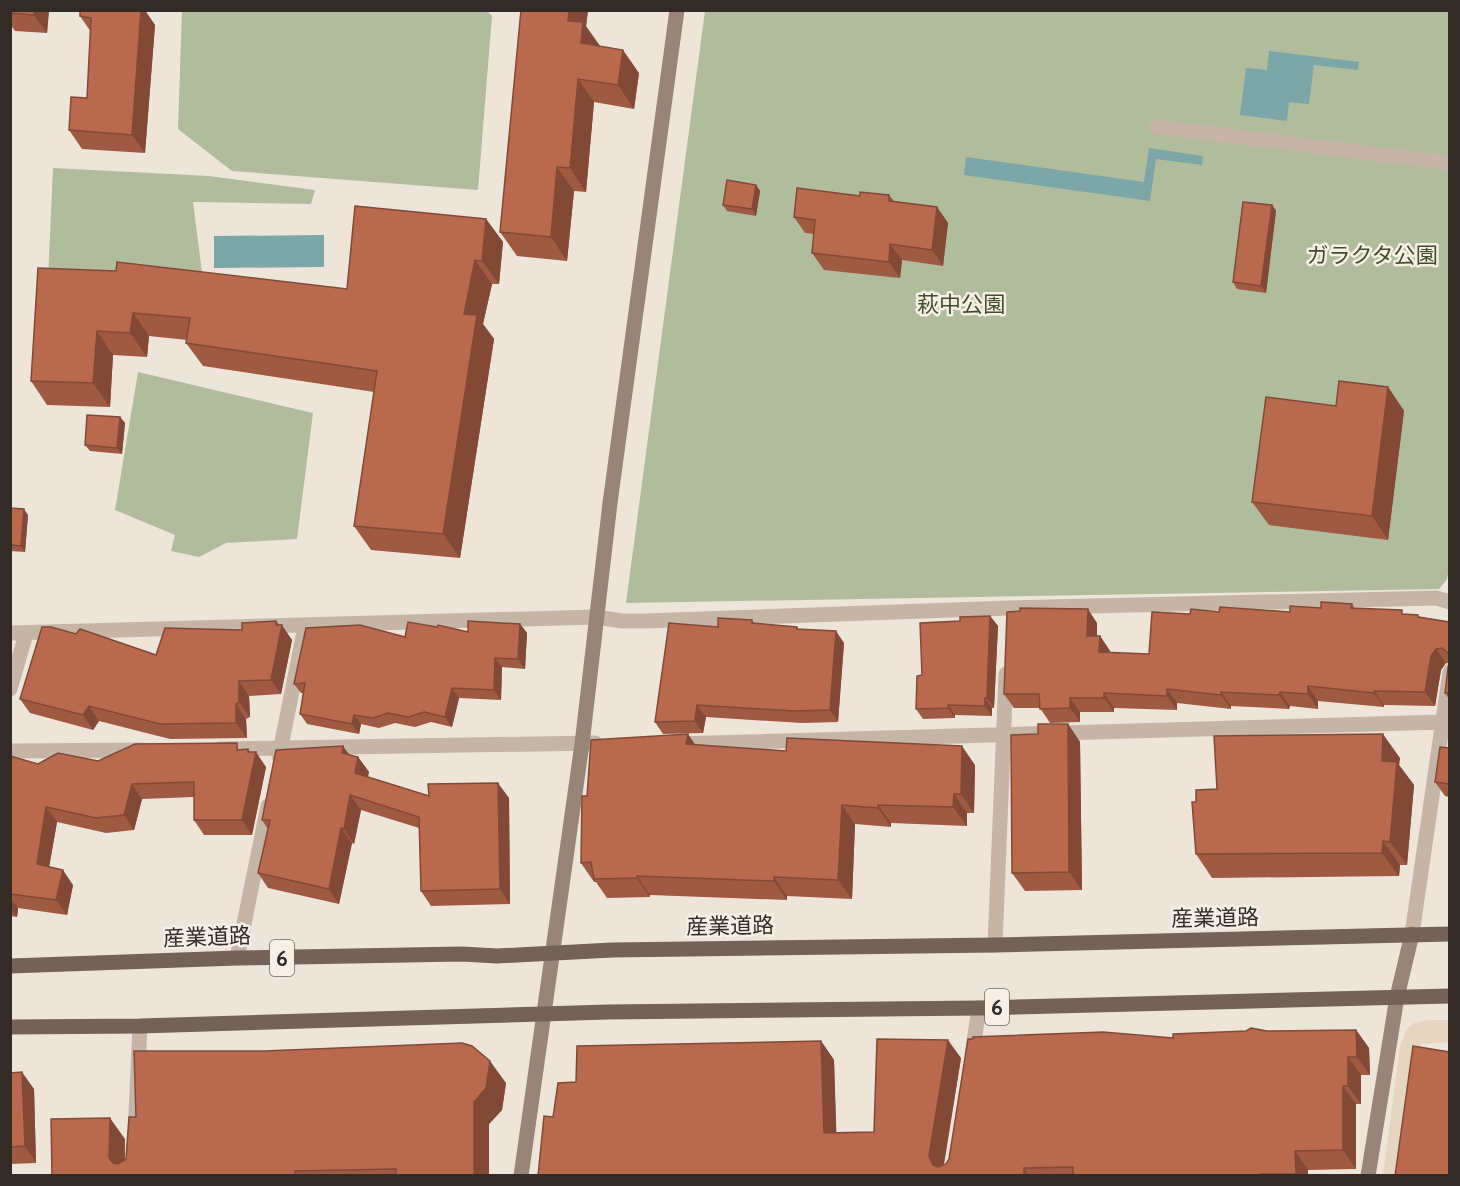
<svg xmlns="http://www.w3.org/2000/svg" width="1460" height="1186" viewBox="0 0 1460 1186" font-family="Cabin,'Noto Sans JP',sans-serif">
<rect width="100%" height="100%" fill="#eee5da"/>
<!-- green -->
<path fill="#b0bc9c" d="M487 11 492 16 478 190 232 171 178 129 182 11Z
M705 11H1449L1450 563 1447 579 1439 589 626 603Z
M53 168 209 176 315 190 311 204 193 202 204 288 48 280Z
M138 372 313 413 297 539 226 543 199 557 171 551 175 535 115 510Z"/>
<!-- plaza -->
<path fill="#e5d6c2" d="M1428 1020H1449V1042L1421 1044 1398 1175 1383 1176 1400 1046 1407 1029 1414 1023Z"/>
<!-- water -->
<path fill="#7ca6a8" d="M1269 51 1359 62 1358 70 1314 65 1309 104 1289 102 1287 121 1240 115 1246 68 1267 70Z
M1149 148 1203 156 1202 165 1156 159 1150 201 964 175 966 157 1144 182Z
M324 235V267L214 268V236Z"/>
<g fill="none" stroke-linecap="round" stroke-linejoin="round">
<!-- street -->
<path stroke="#c5b5a7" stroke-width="15" d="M1157 127 1450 163
M10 633 596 617 622 621H645L1008 608 1436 598 1450 602
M10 689 26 634
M673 744 1443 722
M220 749 595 743
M10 751 142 750
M279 756 305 627
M1412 934 1450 672
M995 945 1006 674
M237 958 268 806
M972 1055 979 1008
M133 1176 140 1026"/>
<!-- secondary -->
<path stroke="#988579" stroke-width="15" d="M521 1176 582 744 610 503 677 10
M1368 1176 1397 997 1412 934"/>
<!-- primary -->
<path stroke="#736259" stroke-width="15" d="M10 966 237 958 462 954 497 956 612 950 995 945 1450 934
M10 1027 140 1026 608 1012 979 1008 1450 996"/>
</g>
<!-- wall -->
<path fill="#9f5a42" d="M10 10H49L47 33 15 31 10 24Z
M521 10H588L586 27 600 46 639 73 634 109 594 102 586 192 574 191 567 261 517 256 500 232Z
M146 12 155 25 145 153 82 149 69 130 87 98 91 32 80 16Z
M756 185 760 191 756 216 727 211 723 205Z
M889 195 894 201 937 207 948 223 943 266 902 260 900 278 824 270 812 253 814 234 805 233 794 217 860 196Z
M1272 205 1276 211 1266 293 1237 289 1233 282Z
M486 219 503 242 499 284H492L483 324 494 339 460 558 371 550 354 526 374 392 203 366 186 343 187 340 149 336 147 357 113 355 110 407 47 405 31 381 38 268 347 289Z
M1388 387 1404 411 1388 540 1269 525 1252 502 1336 406Z
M120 417 125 423 122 454 90 451 85 445Z
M10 508 28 515 25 552 10 551Z
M1352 604 1355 609 1405 614 1449 622V699L1445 693 1449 663H1446L1441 670 1435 706 1384 705V707L1318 701V709L1290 706 1289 709 1231 706V709L1177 703V710L1114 708V712H1080V722L1050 723 1040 708H1014L1004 694 1020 611 1097 623V636H1100L1110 651V653L1149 654 1190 614 1219 612H1290Z
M990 616 998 626 994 708H992V716L955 715V718L923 719 916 709 922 675 960 621Z
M752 620 754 623 797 627 798 629 844 643 838 722 802 723 706 717 703 733 663 734 655 722 718 627Z
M276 621 292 640 281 694 249 696 250 717 246 719 247 738 170 739 99 721 93 730 30 713 20 699 76 634 156 655Z
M520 624 527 633 525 669 502 667 501 700 459 698 452 727 431 722 415 727 395 723 379 728 361 724 359 734 307 724 300 714 303 693H301L294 684 405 637 468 632Z
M1068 724 1080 742 1082 890 1025 891 1012 873 1038 734Z
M695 745 975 765 974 813H967V826L891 823V827L855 824 852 899 787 896V900L650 895V897L607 898 596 882H594L581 863 587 796Z
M1449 748V797L1445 796 1435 782Z
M242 749H248L250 752 266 767 252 835H204L194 820V797L142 799 134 830 106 833 57 822 49 867 73 885 67 915 18 908 17 917 10 916V756L38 764 98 761Z
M349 755 358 757 369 772 368 777 429 796 509 798 510 904 431 906 421 891 419 828 361 810 354 844 352 843 339 904 268 888 258 873 268 829 262 820Z
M1400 758 1399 765 1414 785 1407 865H1400L1399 876 1212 878 1196 854 1217 789Z
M1356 1030 1369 1048 1370 1075H1361V1104H1356V1169L1308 1170V1176H538L553 1117 576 1082 821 1041 834 1060 836 1132H874L961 1058 944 1165 1173 1038 1267 1031Z
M10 1073 34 1089 36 1163 10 1164Z
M506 1083 502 1110 489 1124V1176H52L125 1139V1160Z"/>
<!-- shaded-wall -->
<path fill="#824a36" d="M35 10H49L47 33 34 15Z
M135 10H146V12L155 25 145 153 132 135Z
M569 10H588L586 26 600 46 581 43 568 21Z
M623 50 639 73 634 109 618 85Z
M578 79 594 102 586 192 570 168Z
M557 167 574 191 567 261 551 237Z
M756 185 760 191 756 216 752 209Z
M1272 205 1276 211 1266 293 1261 286Z
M937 207 948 223 943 266 932 250Z
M486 219 503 242 499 284 482 261Z
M890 244 902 260 900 278 889 262Z
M475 260 492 284 483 324 494 339 460 558 443 534 464 314Z
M133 313 149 336 147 357 130 333Z
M97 331 113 355 110 407 93 383Z
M1388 387 1404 411 1388 540 1372 516Z
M120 417 125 423 122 454 117 448Z
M24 509 28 515 25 552 21 546Z
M1088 609 1097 623V650L1087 636Z
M990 616 998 626 994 708 987 698Z
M276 621 281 629 282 625 292 640 281 694 271 680Z
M520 624 527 633 525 669 518 659Z
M836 631 844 643 838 722 830 710Z
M1100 636 1110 651 1109 667 1099 652Z
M1436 649 1446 663 1441 670 1435 706 1425 692 1431 656Z
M495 658 502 667 501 700 494 690Z
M239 681 249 696 250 717 239 702Z
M1308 686 1318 701V709L1308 694Z
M452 688 459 698 452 727 445 717Z
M1167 689 1177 703V710L1167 696Z
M1374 691 1384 705V707L1374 693Z
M1221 692 1231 706V709L1221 695Z
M1280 692 1290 706 1289 709 1279 695Z
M1104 693 1114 708V712L1104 698Z
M985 698 992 708V716L985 706Z
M1070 698 1080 712V722L1070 708Z
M236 704 246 719 247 738 236 723Z
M697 705 706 717 703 733 695 721Z
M948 705 955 715V718L948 708Z
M89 706 99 721 93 730 83 715Z
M354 715 361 724 359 734 352 724Z
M1068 724 1080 742 1082 890 1069 872Z
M688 734 701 753 686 744Z
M1383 734 1400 758 1399 765 1414 785 1407 865 1390 842 1382 761Z
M343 746 354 761 342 753Z
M962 746 975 765 974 813 961 794Z
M248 749 255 759 256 752 266 767 252 835 242 820Z
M358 757 369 772 365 788 355 773Z
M498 783 509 798 510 904 500 889Z
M132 784 142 799 134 830 124 815Z
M954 794 967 813V826L953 807Z
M350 795 361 810 354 844 344 829Z
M842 805 855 824 852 899 838 880Z
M878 805 891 823V827L878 808Z
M46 807 57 822 47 879 37 864Z
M341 828 352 843 339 904 329 889Z
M1383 841 1400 865 1399 876 1382 853Z
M63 870 73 885 67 915 56 900Z
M637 876 650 895V897L637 878Z
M774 877 787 896V900L774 881Z
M10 898 18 908 17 917 10 908Z
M1356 1030 1369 1048 1370 1075 1357 1057Z
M948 1040 961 1058 942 1174 933 1165 929 1156Z
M821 1041 834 1060 837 1151 824 1133Z
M1348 1057 1361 1075V1104L1348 1086Z
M490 1061 506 1083 502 1110 489 1124V1176H474V1102Z
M22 1072 34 1089 36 1163 25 1146Z
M1343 1086 1356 1104V1169L1343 1150Z
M110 1118 125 1139 124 1176 109 1158Z
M1295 1151 1308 1170V1176H1296V1174Z
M1024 1168 1029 1176H1024Z"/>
<!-- building -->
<path fill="#b9694d" stroke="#824a36" stroke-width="1.5" d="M10 10H35L34 15 10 13Z
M80 10H141L132 135 69 130 71 97 87 98 91 18 80 16Z
M521 10H569L568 21 583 22 581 43 623 50 618 85 578 79 570 168 557 167 551 237 500 232Z
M727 180 756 185 752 209 723 205Z
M797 188 860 196V192L889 195V201L937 207 932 250 890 244 889 262 812 253 815 220 794 217Z
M1243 202 1272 205 1261 286 1233 282Z
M355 206 486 219 482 261 475 260 464 314 477 315 443 534 354 526 377 371 186 343 190 318 133 313 130 333 97 331 93 383 31 381 38 268 116 271 117 262 347 289Z
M1339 381 1388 387 1372 516 1252 502 1266 397 1336 406Z
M87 415 120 417 117 448 85 445Z
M10 508 24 509 21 546 10 545Z
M1321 602 1352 604 1351 608 1402 610V614L1418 615V617L1449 622V658V654L1442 648 1436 649 1431 656 1425 692 1374 691V693L1308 686V694L1280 692 1279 695 1221 692V695L1167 689V696L1104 693V698H1070V708L1040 709 1039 694H1004L1007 612 1020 611V608L1088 609 1087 636H1100L1099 652 1149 654 1152 612 1190 614 1191 609 1219 612 1220 607 1290 612V606L1321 608Z
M990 616 987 698H985V706L948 705V708L916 709 917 676 922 675 920 623 960 621V617Z
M718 618 752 620V623L797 627V629L836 631 830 710 794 711 697 705 695 721 655 722 669 623 718 627Z
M276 621V625H282L271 680 239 681V702L236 704V723L160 724 89 706 83 715 20 699 42 627H51L76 634 80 629 156 655 165 628 242 630V623Z
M468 621 520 624 518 659 495 658 494 690 452 688 445 717 424 712 408 717 388 713 373 718 354 715 352 724 300 714 305 683 294 684 306 628 360 625 405 637 408 622 437 627 438 625 468 632Z
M1449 660V693H1445Z
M1038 724H1068L1069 872 1012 873 1011 735 1038 734Z
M688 734 686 744 786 751 787 738 962 746 961 794H954L953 807 878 805V808L842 805 838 880 774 877V881L637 876V878L594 879 591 862 581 863 582 796H587L591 740Z
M1383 734 1382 761 1397 762 1390 842 1383 841 1382 853 1196 854 1192 802H1196V790L1217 789 1214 736Z
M237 743V750L248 749V752H256L242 820H194V782L132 784 124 815 96 818 46 807 37 864 63 870 56 900 10 894V756L38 764 58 753 98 761 135 744Z
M343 746 342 753 358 757 355 773 429 796 428 784 498 783 500 889 421 891 419 817 350 795 344 829 341 828 329 889 258 873 270 820H262L276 750Z
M1440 747 1449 748V784L1435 782Z
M1251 1028 1267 1031 1356 1030 1357 1057H1348V1086H1343V1150L1295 1151 1296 1174H1260V1176H1073V1167L1024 1168V1176H538L544 1116 553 1117 558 1083 576 1082 577 1046 821 1041 824 1133 874 1132 877 1039 948 1040 929 1156 933 1165 938 1167 946 1164 949 1159 968 1039H973V1037L1103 1032 1173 1038V1034L1246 1031Z
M462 1043 472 1046 490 1061 486 1088 474 1102V1176H396V1169L295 1171V1176H52L51 1119 110 1118 109 1158 113 1163 118 1164 126 1159 129 1117H136L134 1051H264Z
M1413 1046 1449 1052V1176H1395Z
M22 1072 25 1146 10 1147V1073Z"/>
<g text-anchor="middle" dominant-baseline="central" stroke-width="5" stroke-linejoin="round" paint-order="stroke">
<!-- shield labels -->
<g fill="#f7efe6" stroke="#6d6660" stroke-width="1.5">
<rect x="270" y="940" width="24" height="36" rx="4.5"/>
<rect x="985" y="989" width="24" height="36" rx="4.5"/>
</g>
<g font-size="21" font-weight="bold" fill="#322b27">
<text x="282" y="958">6</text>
<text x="997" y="1007">6</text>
</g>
<!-- park labels -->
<g font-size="22" fill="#414e2d" stroke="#f7efe6">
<text x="1372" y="255">ガラクタ公園</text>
<text x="961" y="304">萩中公園</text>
</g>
<!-- street labels -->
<g font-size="22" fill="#322b27" stroke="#f7efe6">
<text transform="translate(1215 918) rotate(-1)">産業道路</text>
<text transform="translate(730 926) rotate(-1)">産業道路</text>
<text transform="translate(207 937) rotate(-2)">産業道路</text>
</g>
</g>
<!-- border -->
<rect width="1460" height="1186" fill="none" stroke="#322b27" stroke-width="24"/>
</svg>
